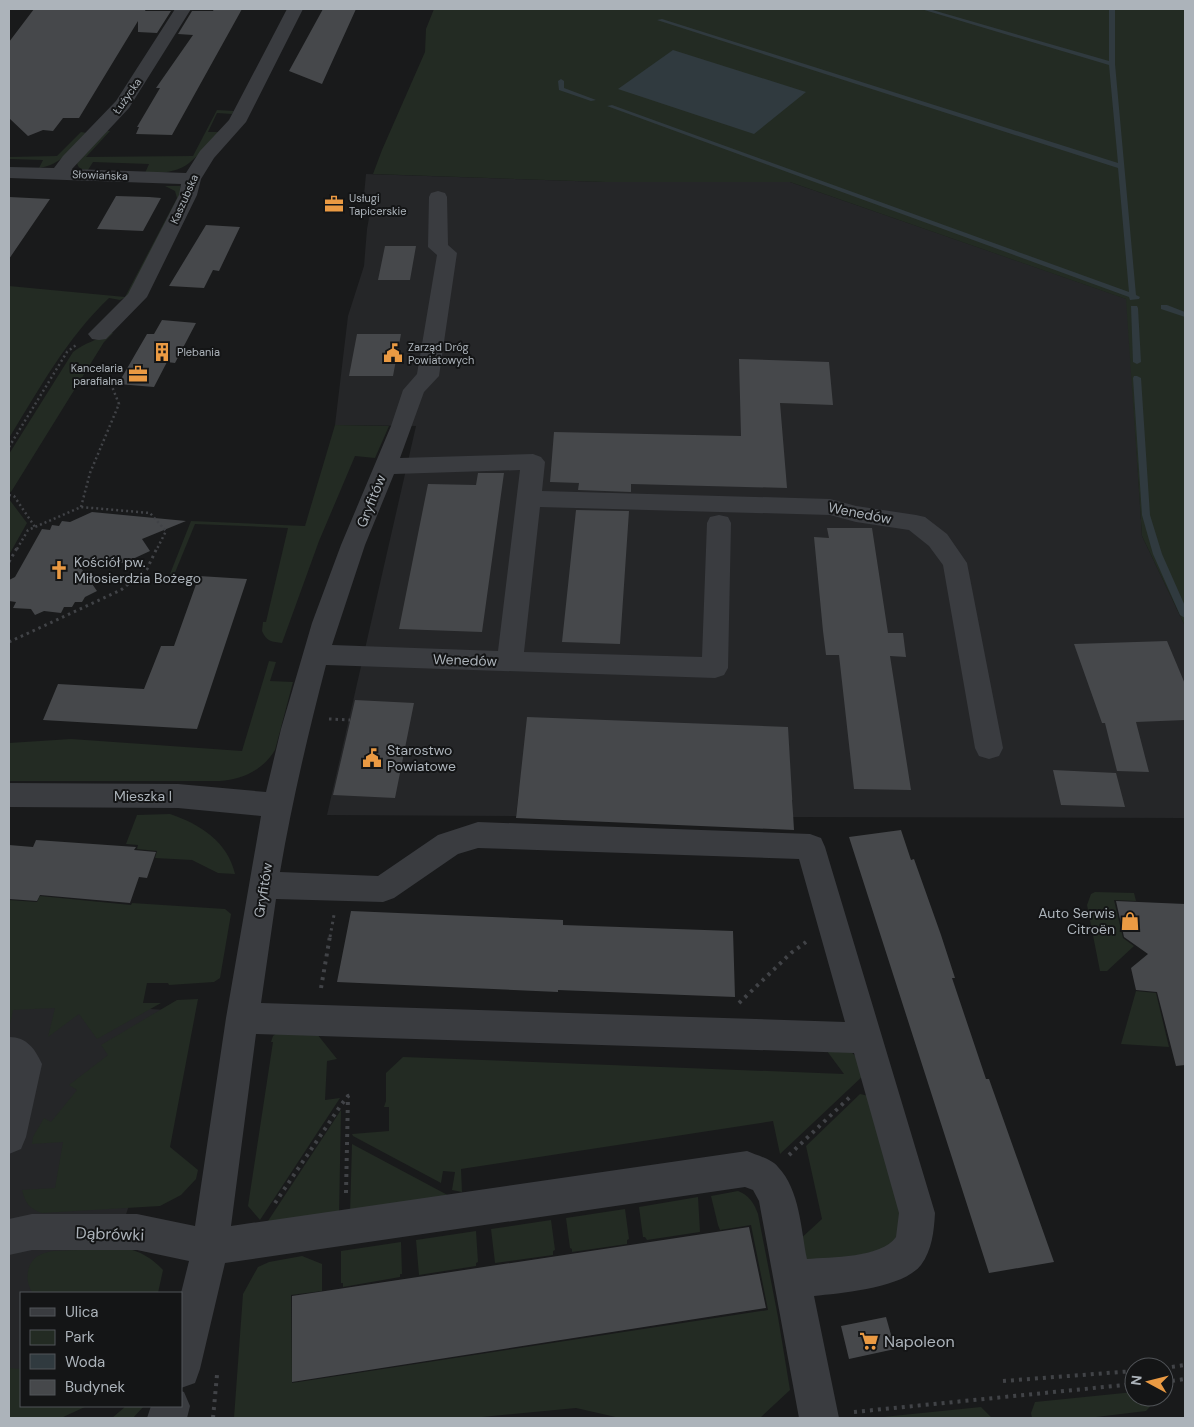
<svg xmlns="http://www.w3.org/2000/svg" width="1194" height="1427" viewBox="0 0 1194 1427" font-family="'DM Sans',sans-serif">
<rect width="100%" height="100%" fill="#191a1b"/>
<!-- built -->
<path fill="#252628" d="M366 174 605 182H790L1127 299 1142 536 1185 626V818L793 817V800L519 790 516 816 327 815 416 426 335 425 348 316 364 266 367 229 373 196 364 195Z
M39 1001 193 1012 100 1293H21V1386L9 1385V1008Z"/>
<!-- green -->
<path fill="#232b23" d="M434 9H1185V626L1142 536 1126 299 790 182H605L373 174 382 150 425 52 426 29Z
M217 110 234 111 232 114 217 113 208 132H220C190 161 190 174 145 173L149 164 93 162 88 170C82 170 78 168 77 163L105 131H110L86 157 193 156Z
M81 132 87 133C73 148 61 165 39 168L43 160 9 159V157L57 156Z
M165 186H180L181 192 131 295 120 300 109 298C66 339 40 388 9 438V286L125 297 177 198 175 191Z
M110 332 113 333 104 342 11 492 9 491V454L73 352C84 343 98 340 110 332Z
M335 425 389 426 375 458 355 456 319 541 282 643C272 642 266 641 262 631L263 622H266L288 528 195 524 174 575 170 574 191 521 305 526Z
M9 499 27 523 9 555Z
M269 661 276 662 270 681 293 682 275 750C263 770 243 779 220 781H9V743L71 739 242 751Z
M170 814C200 824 228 842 235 874L218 873 192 860 155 858 157 851 137 849 138 845 126 844 137 815Z
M1095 892 1134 893 1136 901 1114 900 1123 938 1134 946 1107 971H1100L1087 905 1091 894Z
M40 896 131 905 132 903 225 909 231 914 220 978 214 982 169 985 168 983H147L143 1003H161L97 1039 79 1014 48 1037 55 1008 13 1010 9 1028V900L37 902Z
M1136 991 1156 993 1169 1047 1121 1044Z
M198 999 170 1147 198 1170 196 1179 181 1195 160 1206 42 1213C30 1209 25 1203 22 1190L55 1188 63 1142 32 1144 33 1137 44 1118 51 1122 77 1090 69 1085 108 1055 101 1045 177 1000Z
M278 1032 317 1034 337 1059 327 1061 325 1100 340 1098 260 1220 248 1206 273 1042H271L273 1036Z
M824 1047C852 1050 852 1048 866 1073L780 1154 773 1121 461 1169 462 1192 452 1190 455 1172 443 1171 441 1183 353 1136 352 1134 389 1131V1107H384L386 1101V1073L403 1057 844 1074Z
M860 1094 874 1097 906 1207 896 1246 820 1265 804 1258 797 1242 822 1219 806 1146Z
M341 1110 339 1216 266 1224Z
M352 1144 455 1199 350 1214Z
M738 1191C749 1195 754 1203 758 1214L778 1317 790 1390 761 1417 620 1418 576 1408 472 1418H234L243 1294 258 1267 269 1262 302 1256 322 1264V1291L291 1295 292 1383 768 1310 751 1225 720 1230 718 1225 711 1196Z
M698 1197 700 1232 647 1240 645 1237H643L639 1207Z
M625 1209 629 1239 627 1240V1244L572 1252V1249L570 1248 566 1218Z
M551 1220 555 1250 553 1251V1255L495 1263 491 1229Z
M476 1231 478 1262 476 1263V1266L419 1275 416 1240Z
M401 1242 402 1274H400V1277L343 1287V1283H341V1251Z
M124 1248C140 1251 152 1258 163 1270L158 1293H33C25 1284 26 1267 34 1259 39 1254 47 1252 53 1251Z
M9 1368 21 1369V1406H87L61 1418H9Z
M1134 1392V1397H1159L1146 1411 1088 1418H1032L1031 1413 1035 1402Z
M126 1406H144L133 1418H112Z
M981 1407 992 1418H873Z"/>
<!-- water -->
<path fill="#303a3f" d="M673 50 806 92 754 134 618 89Z"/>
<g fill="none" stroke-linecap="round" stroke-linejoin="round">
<!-- stream -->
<path fill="#303a3f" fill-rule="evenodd" d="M921 9H929L1109 61V9H1115V64L1136 295 1140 297 1139 299 1130 300 1129 297 607 106 612 105 1129 292 1118 168 657 20 662 19 1118 163 1109 65Z
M561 79 564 81V88L596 100 591 101 559 90 558 81Z
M1161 305H1167L1185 312V317L1161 309Z
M1131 306H1137L1138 308 1141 362 1137 364 1133 362Z
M1134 376H1137L1141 378 1150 515 1162 554 1185 606V618L1180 615 1153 554 1142 515 1133 378Z"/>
</g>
<!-- building -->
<path fill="#46484b" d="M34 9H146L145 11H171L157 33 138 32V21L79 118H63L53 131 43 130 28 136 9 118V42Z
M214 9H242L172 135 136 134 139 127H137L160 88H156L193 35 178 34 192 11H213Z
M323 9H356L322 84 289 71Z
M116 196 149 197 161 198 143 231 97 229Z
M9 197 50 199 9 259Z
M206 225 240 227 219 271 213 270 204 288 169 286Z
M385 246H416L410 280H378Z
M162 320 196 323 175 363 167 362 154 387 118 384 147 334H154Z
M357 334H401L393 376H349Z
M739 359 829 362 833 405 780 403 787 488 631 484V492L578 490 579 483 550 482 554 432 741 436Z
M478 473H504L482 632 399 629 428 484 476 485Z
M576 510 629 511 620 644 562 642Z
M92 512 186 521 142 539 150 551 124 563 74 558 97 591 85 597 82 602H75L72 607H64L61 613 44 611 35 615 31 609 13 608 16 602 9 601V580L15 577 42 529 50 530 52 525 59 526 62 521 70 522Z
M827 528H872L888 633H903L906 657 890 656 911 790 854 789 839 655H826L823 631 814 537 829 538Z
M199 576 247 579 197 729 43 720 58 684 144 689 161 646H174Z
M1167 641 1185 684V720L1136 722 1149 772 1117 771 1105 723H1102L1074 644Z
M355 700 414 703 395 798 333 795Z
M527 717 788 727 794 830 516 818Z
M1053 770 1116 773 1125 807 1061 805Z
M901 830 911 860 914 859 941 935 955 978H952L986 1079H989L1054 1262 989 1273 849 837Z
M36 840 136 847 134 850 156 852 147 878 139 877 130 903 40 895 37 901 9 899V845L33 847Z
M1116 901 1185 904V1065L1176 1066 1157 992 1136 990 1131 968 1148 954 1124 937Z
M351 911 563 920V925L733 931 735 997 558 990V992L337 982Z
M749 1227 766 1308 292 1382V1296Z
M886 1317 895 1349 849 1359 841 1326Z"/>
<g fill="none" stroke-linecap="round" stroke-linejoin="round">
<!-- path-far2 -->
<path stroke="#414347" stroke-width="2.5" stroke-dasharray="2 3" stroke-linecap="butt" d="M9 447 67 352 76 345
M9 495 14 496 35 527
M81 507 90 473 119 404 111 384 104 382
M17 549 28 530 81 507 150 513 166 531 157 549"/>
<!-- path-far1 -->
<path stroke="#414347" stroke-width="3" stroke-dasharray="2.5 4" stroke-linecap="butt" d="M9 562 17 548
M9 642 121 590 147 569 157 548
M329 719 350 720
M330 937 334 915"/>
<!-- path -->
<path stroke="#414347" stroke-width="4" stroke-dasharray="3 5" stroke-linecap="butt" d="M321 988 330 936
M739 1003 791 953 806 942
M789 1155 850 1097
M346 1193 348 1096
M275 1203 341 1105 348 1096 352 1095
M1164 1368 1185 1365
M1003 1381 1134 1371
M1164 1382 1185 1379
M854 1412 1134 1384
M213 1418 217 1375"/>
<!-- minor -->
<path fill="#3a3c40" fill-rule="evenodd" d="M175 9H191L129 108 72 169 186 173 200 151 229 120 287 9H303L246 122 214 158 201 179 197 195 147 297 106 339 99 340 92 339 88 334 128 294 179 195 181 184 9 178V167L54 168 63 156 116 101Z
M438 191 445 193 447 197 448 245 457 253 439 376 424 392 400 458 533 454 541 457 545 462 542 491 830 499 856 506 916 515 925 517 947 534 967 563 1003 748 999 756 989 759 979 756 975 748 943 565 929 546 909 530 856 522 830 515 540 507 524 652 702 657 707 523 710 517 719 515 728 517 731 523 728 668 724 675 715 678 326 665C308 734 292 802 280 872L378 876 438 835 478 822 810 834 821 838 825 847 935 1213C934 1231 932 1250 921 1265 903 1288 842 1293 814 1296L839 1418H799L759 1201 753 1190 745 1187 225 1263 200 1369 195 1383 181 1388V1293L189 1261 137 1250H32L9 1255V1219L32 1214H137L195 1226 226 1018 261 816 178 808 9 807V783L178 784 266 792 281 729 312 623 341 545 391 426 403 390 417 374 437 255 428 247 429 197 431 193ZM520 470 498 651 332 645 365 545 394 474ZM478 848 799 859 845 1022 261 1003 276 899 383 902 394 898 458 854ZM256 1034 854 1053 899 1213 896 1237C881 1258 831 1257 807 1259 801 1230 800 1190 778 1167 772 1159 756 1155 747 1151L231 1226Z
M9 1037C27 1037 35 1049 42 1064L26 1137 21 1149 9 1154Z
M181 1391 184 1392 190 1406 187 1418H147L151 1406H181Z"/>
</g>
<!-- icons -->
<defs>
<g id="office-bare" transform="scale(1.5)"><path d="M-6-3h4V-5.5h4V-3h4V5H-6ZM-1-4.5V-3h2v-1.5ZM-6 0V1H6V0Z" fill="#ea9a43" stroke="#141516" stroke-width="2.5" paint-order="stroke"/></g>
<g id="building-bare" transform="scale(1.5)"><path d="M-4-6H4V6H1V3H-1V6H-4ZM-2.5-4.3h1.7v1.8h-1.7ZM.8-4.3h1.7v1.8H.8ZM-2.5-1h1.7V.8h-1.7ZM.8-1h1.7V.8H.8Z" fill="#ea9a43" stroke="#141516" stroke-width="2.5" paint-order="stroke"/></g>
<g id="civic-bare" transform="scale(1.5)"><path d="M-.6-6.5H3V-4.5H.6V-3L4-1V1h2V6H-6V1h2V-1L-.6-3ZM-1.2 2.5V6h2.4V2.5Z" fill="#ea9a43" stroke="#141516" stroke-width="2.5" paint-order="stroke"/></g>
<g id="church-bare" transform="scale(1.5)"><path d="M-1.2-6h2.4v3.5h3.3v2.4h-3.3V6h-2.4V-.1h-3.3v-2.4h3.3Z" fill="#ea9a43" stroke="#141516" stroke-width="2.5" paint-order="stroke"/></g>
<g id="shop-bare" transform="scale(1.5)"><path d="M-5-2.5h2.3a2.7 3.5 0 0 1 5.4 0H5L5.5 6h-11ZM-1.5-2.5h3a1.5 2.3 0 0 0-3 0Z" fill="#ea9a43" stroke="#141516" stroke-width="2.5" paint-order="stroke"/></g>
<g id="supermarket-bare" transform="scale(1.5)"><path d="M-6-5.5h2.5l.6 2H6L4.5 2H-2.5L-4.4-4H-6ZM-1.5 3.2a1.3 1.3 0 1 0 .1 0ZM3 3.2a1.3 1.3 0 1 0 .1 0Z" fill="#ea9a43" stroke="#141516" stroke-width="2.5" paint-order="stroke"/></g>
</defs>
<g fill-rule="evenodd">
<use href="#office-bare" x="334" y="204"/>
<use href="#building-bare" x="162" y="352"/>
<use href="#civic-bare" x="393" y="353"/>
<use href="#office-bare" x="138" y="374"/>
<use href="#church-bare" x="59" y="570"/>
<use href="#civic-bare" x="372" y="758"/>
<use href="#shop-bare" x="1130" y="921"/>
<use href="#supermarket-bare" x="869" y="1341"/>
</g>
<g text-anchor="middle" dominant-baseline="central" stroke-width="4" stroke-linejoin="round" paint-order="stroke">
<!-- far-street labels -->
<g font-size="11" fill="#acb3ba" stroke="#141516">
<text transform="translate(127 96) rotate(-55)">Łużycka</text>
<text transform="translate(100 175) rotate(2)">Słowiańska</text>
<text transform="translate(184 199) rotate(-66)">Kaszubska</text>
</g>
<!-- far-poi labels -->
<g font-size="11" fill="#acb3ba" stroke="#141516" text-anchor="start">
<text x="349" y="198">Usługi<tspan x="349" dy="13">Tapicerskie</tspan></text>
<text x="408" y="347">Zarząd Dróg<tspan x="408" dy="13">Powiatowych</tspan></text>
<text x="177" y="352">Plebania</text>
<text x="123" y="368" text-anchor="end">Kancelaria<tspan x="123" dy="13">parafialna</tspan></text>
</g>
<!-- street labels -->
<g font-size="14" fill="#acb3ba" stroke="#141516">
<text transform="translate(371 501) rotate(-68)">Gryfitów</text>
<text transform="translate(860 513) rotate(11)">Wenedów</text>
<text transform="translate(465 660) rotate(2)">Wenedów</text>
<text x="143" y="796">Mieszka I</text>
<text transform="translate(263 890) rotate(-81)">Gryfitów</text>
</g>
<!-- poi labels -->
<g font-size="14" fill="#acb3ba" stroke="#141516" text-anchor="start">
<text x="74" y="562">Kościół pw.<tspan x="74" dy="16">Miłosierdzia Bożego</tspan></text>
<text x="387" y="750">Starostwo<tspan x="387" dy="16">Powiatowe</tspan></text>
<text x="1115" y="913" text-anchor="end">Auto Serwis<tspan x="1115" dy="16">Citroën</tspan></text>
</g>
<!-- near-street labels -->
<g font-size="16" fill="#acb3ba" stroke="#141516">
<text transform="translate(110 1234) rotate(2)">Dąbrówki</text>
</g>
<!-- near-poi labels -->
<g font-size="16" fill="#acb3ba" stroke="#141516" text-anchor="start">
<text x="884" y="1341">Napoleon</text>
</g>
</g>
<!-- border -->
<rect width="1194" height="1427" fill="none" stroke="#acb3ba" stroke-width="20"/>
<!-- legend -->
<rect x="20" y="1292" width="162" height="115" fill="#141516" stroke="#515458"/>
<rect x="30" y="1308" width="25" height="8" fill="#3a3c40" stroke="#515458"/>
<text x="65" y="1317" font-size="15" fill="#acb3ba">Ulica</text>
<rect x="30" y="1330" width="25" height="15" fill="#232b23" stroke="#515458"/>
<text x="65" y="1342" font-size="15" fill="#acb3ba">Park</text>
<rect x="30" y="1354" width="25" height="15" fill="#303a3f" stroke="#515458"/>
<text x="65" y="1367" font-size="15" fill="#acb3ba">Woda</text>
<rect x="30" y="1380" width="25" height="15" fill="#46484b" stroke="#515458"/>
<text x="65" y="1392" font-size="15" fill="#acb3ba">Budynek</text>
<!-- north arrow -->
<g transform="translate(1149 1382) rotate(277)"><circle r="24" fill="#141516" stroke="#515458"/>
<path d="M0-4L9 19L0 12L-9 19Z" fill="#ea9a43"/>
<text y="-8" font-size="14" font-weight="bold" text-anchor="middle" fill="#acb3ba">N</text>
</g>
</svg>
